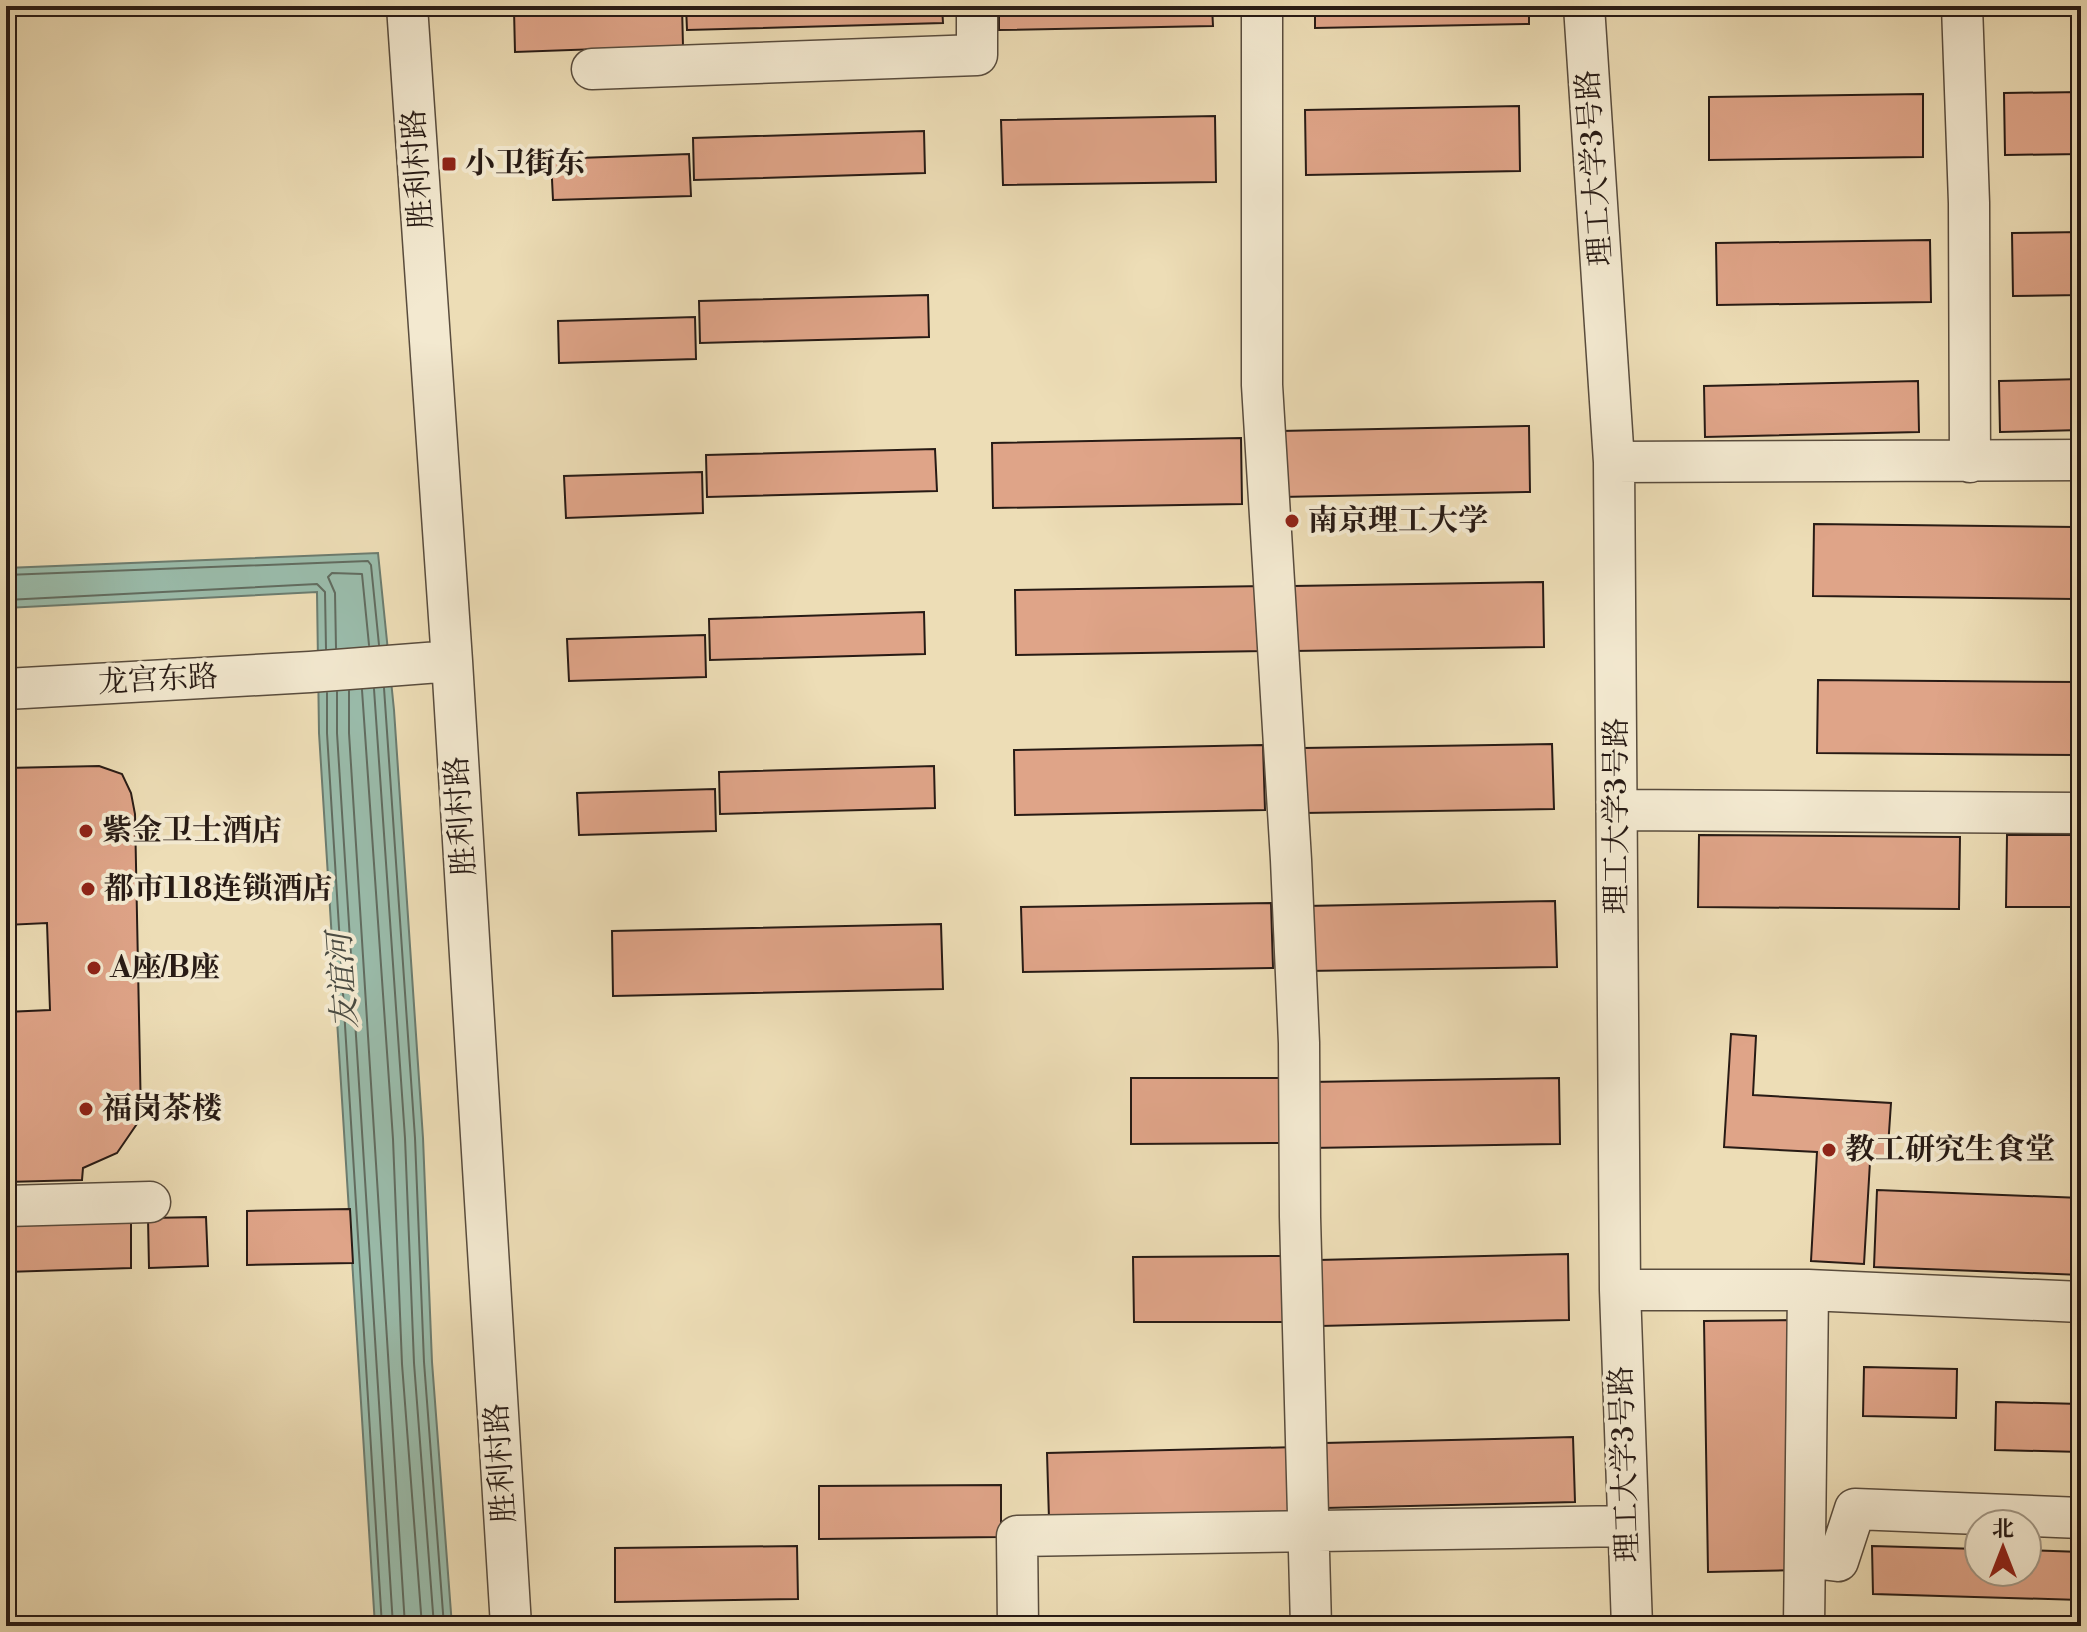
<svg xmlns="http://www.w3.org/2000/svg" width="2087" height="1632" viewBox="0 0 2087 1632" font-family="'Libre Bodoni','Noto Serif SC',serif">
<rect width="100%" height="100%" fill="#edddb6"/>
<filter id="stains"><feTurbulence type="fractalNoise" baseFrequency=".0025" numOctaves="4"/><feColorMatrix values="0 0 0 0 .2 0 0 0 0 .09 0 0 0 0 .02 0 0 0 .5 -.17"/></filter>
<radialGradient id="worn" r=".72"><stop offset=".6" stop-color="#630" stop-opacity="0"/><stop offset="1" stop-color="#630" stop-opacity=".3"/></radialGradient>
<!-- water -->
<path fill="#9abcab" stroke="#6c7c6f" stroke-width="2" d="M378 553 394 710 423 1138 432 1362 452 1626H375L319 733 317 592 6 608V568Z"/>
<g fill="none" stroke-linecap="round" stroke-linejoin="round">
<!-- shore -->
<path stroke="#616c60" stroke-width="2" d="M6 575 368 561 371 565 379 645
M6 600 317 584 325 592 326 649
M336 648 335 593 328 577 332 573 362 574 369 645
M384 688 415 1138 424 1362 444 1626
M374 689 405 1138 414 1363 434 1626
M362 690 393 1139 402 1364 422 1626
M349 691V733L405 1626
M337 692V733L393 1626
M327 693V733L382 1626"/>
</g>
<!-- building -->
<path fill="#dfa488" stroke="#281b15" stroke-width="2" d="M682 6 683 46 515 52 514 10Z
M686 6H942L943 23 687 30Z
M999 6H1212L1213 26 999 30Z
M1315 6H1529V24L1315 28Z
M2081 92V154L2005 155 2004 93Z
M1923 94V157L1709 160V97Z
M1519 106 1520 171 1306 175 1305 110Z
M1215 116 1216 182 1003 185 1001 120Z
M924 131 925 173 694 180 693 138Z
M689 154 691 196 553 200 551 159Z
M2081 232V295L2013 296 2012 233Z
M1930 240 1931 302 1717 305 1716 243Z
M928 295 929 337 700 343 699 301Z
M695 317 696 359 559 363 558 321Z
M2081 379V430L2000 432 1999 381Z
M1918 381 1919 432 1705 437 1704 386Z
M1529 426 1530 492 1281 497 1280 431Z
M1241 438 1242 504 993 508 992 443Z
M935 449 937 491 707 497 706 455Z
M702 472 703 513 566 518 564 476Z
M1814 524 2075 527 2074 599 1813 596Z
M1543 582 1544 647 1294 651 1293 586Z
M1264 586 1265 651 1016 655 1015 590Z
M924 612 925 654 710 660 709 619Z
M705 635 706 677 569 681 567 639Z
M1818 680 2079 682 2078 755 1817 753Z
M1552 744 1554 809 1304 813 1303 748Z
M1263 745 1265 810 1015 815 1014 750Z
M99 766 122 774 131 793 135 814 141 1118 117 1153 83 1168 82 1180 6 1182V1012L50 1010 47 923 6 925V768Z
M934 766 935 808 720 814 719 772Z
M715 789 716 831 579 835 577 793Z
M1699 835 1960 837 1959 909 1698 907Z
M2007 835H2081V907H2006Z
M1555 901 1557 967 1307 971 1306 906Z
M1271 903 1273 968 1023 972 1021 907Z
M941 924 943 989 613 996 612 931Z
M1731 1034 1756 1036 1753 1095 1891 1103 1887 1162H1870L1864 1264 1811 1261 1817 1152 1724 1147Z
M1131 1078H1284L1285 1143 1131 1144Z
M1559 1078 1560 1144 1310 1148 1309 1082Z
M1877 1190 2081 1198V1275L1874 1267Z
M350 1209 353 1263 247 1265V1211Z
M206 1217 208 1266 149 1268 148 1218Z
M131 1221V1268L6 1272V1224Z
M1568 1254 1569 1320 1320 1326 1318 1260Z
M1287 1256V1322H1134L1133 1257Z
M1795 1320 1799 1570 1708 1572 1704 1321Z
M1864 1367 1957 1369 1956 1418 1863 1416Z
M1996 1402 2081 1404V1452L1995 1450Z
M1573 1437 1575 1502 1325 1508 1324 1443Z
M1297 1447 1299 1513 1049 1519 1047 1453Z
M1001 1485V1537L819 1539V1486Z
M797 1546 798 1599 615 1602V1548Z
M1872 1546 1979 1549V1572H2027V1550L2081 1552V1600L1873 1594Z
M1763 1617V1626H1675L1674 1620Z"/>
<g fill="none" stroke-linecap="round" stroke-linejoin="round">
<!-- minor casing -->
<g stroke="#594c3d" stroke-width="43">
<path id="minor" d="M407 6 452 661 511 1626
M1262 6V385L1291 860 1299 1043 1300 1217 1311 1626
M1584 6 1614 462 1620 1290 1632 1626
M1962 6 1969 203 1970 462
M592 69 977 55V6
M1614 462 2081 460
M6 689 310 672 452 661
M1617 810 2081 813
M6 1206 150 1202
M1620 1290H1808L2081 1302
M1805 1557 1838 1561 1855 1509 2081 1518
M1018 1626 1017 1536 1626 1526
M1804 1626 1808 1290"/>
</g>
<!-- minor -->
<use href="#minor" stroke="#f3e9d0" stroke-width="40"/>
</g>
<!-- markers -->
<g fill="#8f2418" stroke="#f3e9d0" stroke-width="3">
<rect x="441" y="156" width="16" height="16" rx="4"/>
<circle cx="1292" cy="521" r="8"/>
<circle cx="86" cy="831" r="8"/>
<circle cx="88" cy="889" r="8"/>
<circle cx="94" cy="968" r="8"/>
<circle cx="86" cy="1109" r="8"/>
<circle cx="1829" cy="1150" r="8"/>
</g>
<g text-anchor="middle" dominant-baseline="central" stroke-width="8" stroke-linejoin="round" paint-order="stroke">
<!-- poi labels -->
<g font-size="30" font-weight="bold" fill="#281b15" stroke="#f3e9d0" text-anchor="start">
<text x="465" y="164">小卫街东</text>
<text x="1308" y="521">南京理工大学</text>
<text x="102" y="831">紫金卫士酒店</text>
<text x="104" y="889">都市118连锁酒店</text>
<text x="110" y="968">A座/B座</text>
<text x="102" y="1109">福岗茶楼</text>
<text x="1845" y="1150">教工研究生食堂</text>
</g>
<!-- street labels -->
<g font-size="30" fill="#281b15" stroke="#f3e9d0">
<text transform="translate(1595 168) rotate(-94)">理工大学3号路</text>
<text transform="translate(418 169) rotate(-94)">胜利村路</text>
<text transform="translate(158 680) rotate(-3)">龙宫东路</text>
<text transform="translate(461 816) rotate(-94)">胜利村路</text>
<text transform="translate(1617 816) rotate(-90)">理工大学3号路</text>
<text transform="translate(501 1463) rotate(-94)">胜利村路</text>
<text transform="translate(1625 1464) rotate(-92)">理工大学3号路</text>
</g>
<!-- water labels -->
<g font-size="32" font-style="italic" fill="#4a4b42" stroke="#f3e9d0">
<text transform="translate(343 981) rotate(-94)">友谊河</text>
</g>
</g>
<!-- margin -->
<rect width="2087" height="1632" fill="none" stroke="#edddb6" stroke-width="32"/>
<rect x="8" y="8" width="2071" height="1616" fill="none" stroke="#281b15" stroke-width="4"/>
<rect x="16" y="16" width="2055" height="1600" fill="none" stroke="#281b15" stroke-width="2"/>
<!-- north arrow -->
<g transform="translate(2003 1548)"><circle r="38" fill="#f3e9d0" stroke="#a29785" stroke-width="2"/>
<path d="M0-6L14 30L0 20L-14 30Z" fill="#8f2418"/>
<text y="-12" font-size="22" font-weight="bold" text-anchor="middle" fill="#281b15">北</text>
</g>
<rect width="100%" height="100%" filter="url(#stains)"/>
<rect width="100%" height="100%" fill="url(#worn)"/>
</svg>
